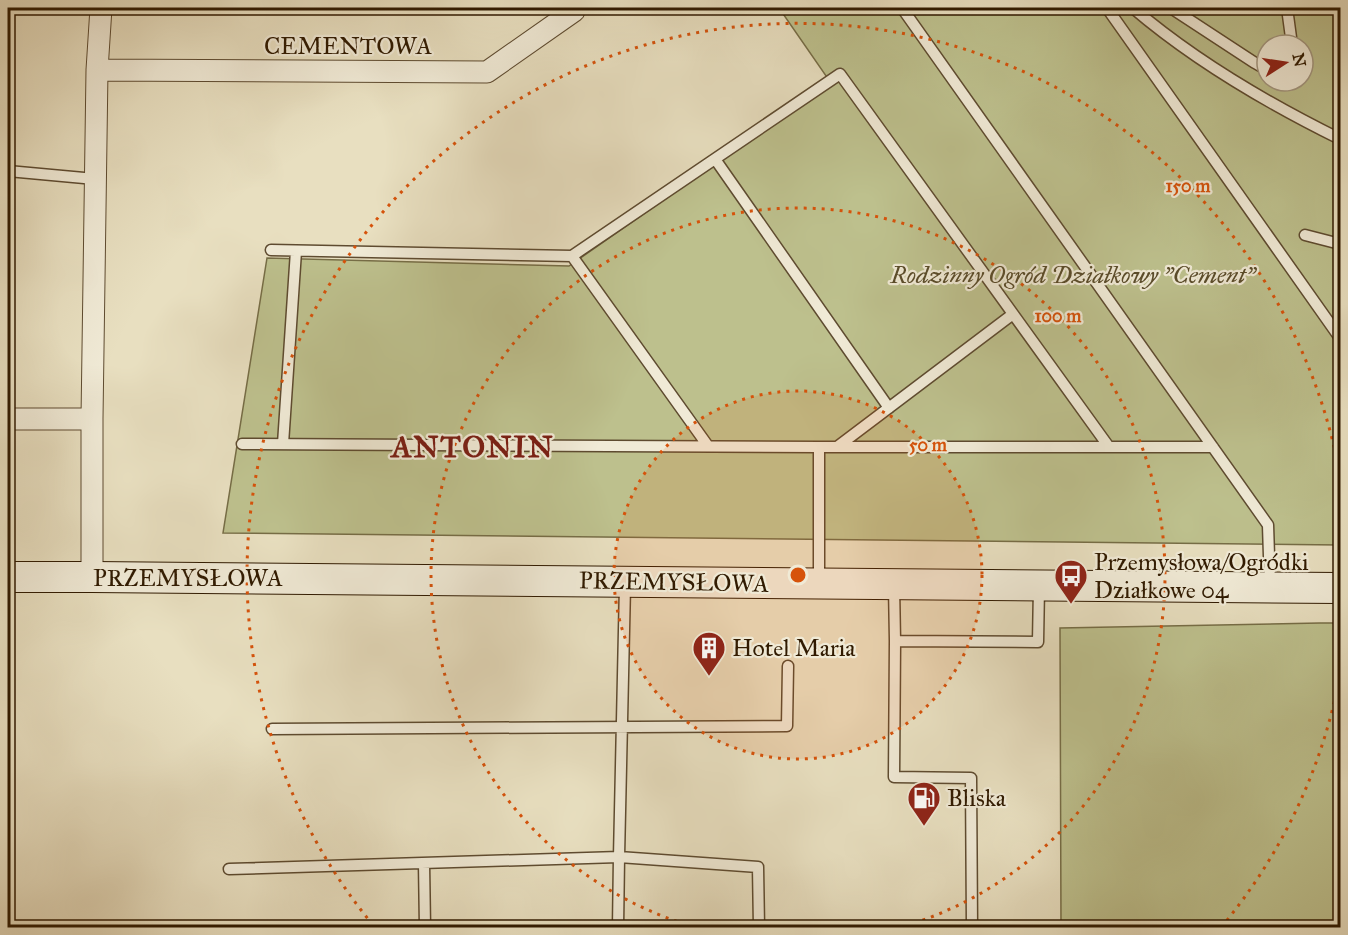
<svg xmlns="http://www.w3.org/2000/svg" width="1348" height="935" viewBox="0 0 1348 935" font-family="'IM FELL Great Primer',serif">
<rect width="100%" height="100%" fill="#e8dfc0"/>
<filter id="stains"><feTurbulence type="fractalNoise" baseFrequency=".00333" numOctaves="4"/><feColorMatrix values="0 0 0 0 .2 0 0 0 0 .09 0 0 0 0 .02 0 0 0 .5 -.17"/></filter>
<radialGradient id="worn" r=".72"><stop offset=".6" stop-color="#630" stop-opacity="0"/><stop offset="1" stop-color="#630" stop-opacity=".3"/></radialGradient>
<!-- green -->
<path fill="#bdc08d" stroke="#766d46" stroke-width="1.5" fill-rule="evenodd" d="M779 8H1340V545L223 533 267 258 569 266 831 83ZM1267 45H1303V81H1267Z
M1320 623H1340V927H1061L1060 628Z"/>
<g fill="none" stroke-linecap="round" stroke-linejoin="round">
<!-- service casing -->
<g stroke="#5e4b30" stroke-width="13">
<path id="service" d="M902 8 1268 525 1270 587
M1107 8 1340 338
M1133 8C1195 61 1267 103 1340 139
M1171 8 1255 63 1267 70
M1287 8 1292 45
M715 159 889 408
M8 171 95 179
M1305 235 1340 244
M271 250 572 256 708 446
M572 256 840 74 1109 447
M242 444 819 447
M283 444 296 251
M837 447 1013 314
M819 580V447H1213
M894 586 895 641 1038 642 1039 587
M895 641 894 777 971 778 972 928
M272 729 787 726 788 666
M424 863 425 928
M229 869 619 857 625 585
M618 928 619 857 758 867 759 928"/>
</g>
<!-- minor casing -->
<g stroke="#5e4b30" stroke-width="23">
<path id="minor" d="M97 70 487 72 574 11 572 8
M8 419H92
M92 577V419L97 70 101 8"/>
</g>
<!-- secondary casing -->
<g stroke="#301a00" stroke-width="32">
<path id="secondary" d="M8 577H92L1340 588"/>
</g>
<!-- service -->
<use href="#service" stroke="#f0ead6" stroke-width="10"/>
<!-- minor -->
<use href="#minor" stroke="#f0ead6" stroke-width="21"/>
<!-- secondary -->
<use href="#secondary" stroke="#f0ead6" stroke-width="30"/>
</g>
<!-- distance rings -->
<circle cx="798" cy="575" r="184" fill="#d6530b" fill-opacity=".12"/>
<g fill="none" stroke="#d6530b" stroke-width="3" stroke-dasharray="3 6">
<circle cx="798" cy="575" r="184"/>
<path d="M694 927A367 367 0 1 1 902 927"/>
<path d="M1340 675A551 551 0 0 1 1223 925M373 925A551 551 0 1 1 1340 475"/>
</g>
<!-- icons -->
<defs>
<g id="bus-pin" transform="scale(1.725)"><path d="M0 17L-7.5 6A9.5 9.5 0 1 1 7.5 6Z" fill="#8f2418" stroke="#f0ead6"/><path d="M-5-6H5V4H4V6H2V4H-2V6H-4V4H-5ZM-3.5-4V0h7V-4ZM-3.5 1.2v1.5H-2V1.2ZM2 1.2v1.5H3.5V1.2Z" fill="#fff"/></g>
<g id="building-pin" transform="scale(1.725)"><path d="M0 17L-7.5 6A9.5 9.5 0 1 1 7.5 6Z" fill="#8f2418" stroke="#f0ead6"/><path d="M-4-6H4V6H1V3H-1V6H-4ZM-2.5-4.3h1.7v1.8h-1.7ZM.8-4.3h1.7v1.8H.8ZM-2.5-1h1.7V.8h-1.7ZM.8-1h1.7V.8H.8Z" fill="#fff"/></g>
<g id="fuel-pin" transform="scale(1.725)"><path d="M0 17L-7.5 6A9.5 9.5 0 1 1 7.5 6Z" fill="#8f2418" stroke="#f0ead6"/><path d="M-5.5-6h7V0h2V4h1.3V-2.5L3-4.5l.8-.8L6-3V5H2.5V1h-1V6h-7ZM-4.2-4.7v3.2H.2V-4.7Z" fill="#fff"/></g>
</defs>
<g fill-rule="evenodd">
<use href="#bus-pin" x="1071" y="576"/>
<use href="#building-pin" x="709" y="648"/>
<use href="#fuel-pin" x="924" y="798"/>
</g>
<g text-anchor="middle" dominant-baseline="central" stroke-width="4.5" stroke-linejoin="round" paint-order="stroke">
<!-- street labels -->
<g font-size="24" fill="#301a00" stroke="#f0ead6">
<text x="348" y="46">CEMENTOWA</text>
<text x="188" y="578">PRZEMYSŁOWA</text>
<text transform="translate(674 582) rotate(1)">PRZEMYSŁOWA</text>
</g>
<!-- park labels -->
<g font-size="24" font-style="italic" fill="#5a4c2a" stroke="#f0ead6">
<text x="1073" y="275">Rodzinny Ogród Działkowy "Cement"</text>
</g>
<!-- poi labels -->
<g font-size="24" fill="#301a00" stroke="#f0ead6" text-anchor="start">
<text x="1094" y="562">Przemysłowa/Ogródki<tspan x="1094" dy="28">Działkowe 04</tspan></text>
<text x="732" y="648">Hotel Maria</text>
<text x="947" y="798">Bliska</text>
</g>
<!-- district labels -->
<g font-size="30" font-weight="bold" letter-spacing="1.5" fill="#7a1f14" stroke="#f0ead6">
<text x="473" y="447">ANTONIN</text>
</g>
</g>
<circle cx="798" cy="575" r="9" fill="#d6530b" stroke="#f0ead6" stroke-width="3"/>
<g font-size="18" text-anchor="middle" font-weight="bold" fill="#d6530b" stroke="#f0ead6" stroke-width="4.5" stroke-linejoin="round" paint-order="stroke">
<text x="1188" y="192">150 m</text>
<text x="1058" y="322">100 m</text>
<text x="928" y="451">50 m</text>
</g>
<!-- margin -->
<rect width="1348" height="935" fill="none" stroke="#e8dfc0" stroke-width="30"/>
<rect x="9" y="9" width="1330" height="917" fill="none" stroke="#301a00" stroke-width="3"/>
<rect x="15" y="15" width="1318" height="905" fill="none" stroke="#301a00" stroke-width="1.5"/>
<!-- north arrow -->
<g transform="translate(1285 63) rotate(78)"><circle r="28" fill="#f0ead6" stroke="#a39780" stroke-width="1.5"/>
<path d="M0-4.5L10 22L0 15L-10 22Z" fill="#8f2418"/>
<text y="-9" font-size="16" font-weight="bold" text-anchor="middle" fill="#301a00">N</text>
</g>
<rect width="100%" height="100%" filter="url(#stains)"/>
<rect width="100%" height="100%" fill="url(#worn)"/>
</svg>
